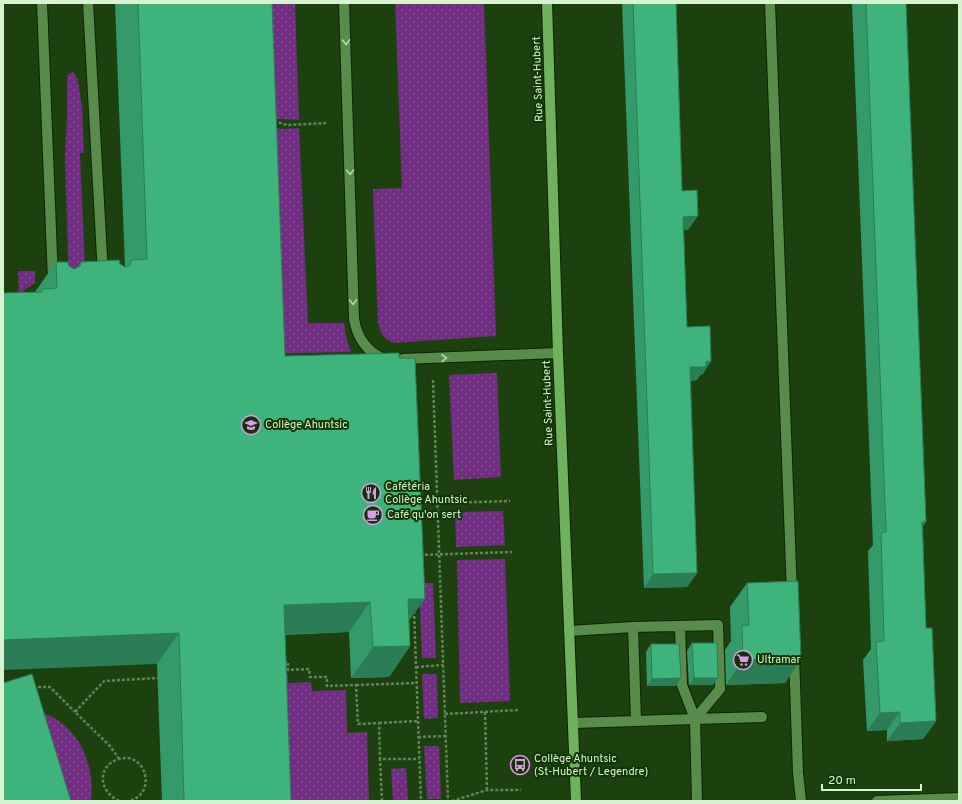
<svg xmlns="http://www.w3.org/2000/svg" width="962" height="804" viewBox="0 0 962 804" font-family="Overpass,sans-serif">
<defs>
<pattern id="green-dots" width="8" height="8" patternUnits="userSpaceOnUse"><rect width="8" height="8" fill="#702d82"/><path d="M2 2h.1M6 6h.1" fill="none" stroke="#844c93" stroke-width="1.8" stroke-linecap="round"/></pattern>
</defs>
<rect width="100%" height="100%" fill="#1c410f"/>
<!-- green -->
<path fill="url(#green-dots)" d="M249 3H295L299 120 280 119 261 115Z
M395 3H484L496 336 394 343C383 338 381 335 378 323L373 189 402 188Z
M73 72 78 80 82 108 84 153H80L86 289 69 292 65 157 67 118V75Z
M263 124 281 129 299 128 308 323H344L346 337 351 352 262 354Z
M18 271H35V283L24 290 26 319 20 320Z
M497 373 501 477 454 480 449 375Z
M503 511 505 545 456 547 455 512Z
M505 559 510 701 460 703 457 560Z
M419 583H433L436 658H422Z
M264 674H288V683L311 682 312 691 346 690 347 733 367 732 369 801H269Z
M422 674H437L438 718 424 719Z
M36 710C42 713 50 715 56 719 83 736 95 770 91 801H40Z
M424 746H439L441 799H427Z
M406 768 408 801H393L391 769Z"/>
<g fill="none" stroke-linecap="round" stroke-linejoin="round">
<!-- minor casing -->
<g stroke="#0b2504" stroke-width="12">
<path id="minor" d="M42 3 53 281
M88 3 103 275
M344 3 354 319C357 337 367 353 385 359
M770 3 792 595
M403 359 558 353
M633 627 718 625 720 689 695 719
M680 627 682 685 695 719
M569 631 633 627 636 721 573 723
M794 655 798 773 801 801
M695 719 762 717
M636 721 695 719 697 801
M877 801 959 798"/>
</g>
<!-- major casing -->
<g stroke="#0b2504" stroke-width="12">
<path id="major" d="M547 3 558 353 576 801"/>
</g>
<!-- path -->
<path stroke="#628457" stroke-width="2.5" stroke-dasharray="3 2" stroke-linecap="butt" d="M274 121 287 125 326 123
M433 380 448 801
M419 504 510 501
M420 555 512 552
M414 611 421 801
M284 662H288V670L309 669 310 677H327V686L356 685 358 724 379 723 380 759
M416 667 443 665
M356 685 416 683
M33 687H50L75 712
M485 712 487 790
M445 714 518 710
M379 723 418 721
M418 737 445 736
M119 759 110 746 75 712 104 681 158 678
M119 801C99 792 96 766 119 759 145 751 158 792 130 801
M382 801 380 759H419
M452 801 487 790H521"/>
<!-- minor -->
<use href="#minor" stroke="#598b4a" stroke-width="10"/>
<!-- major -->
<use href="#major" stroke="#70b15d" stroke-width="10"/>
</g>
<!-- wall -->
<path fill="#359a6a" d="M115 3H272L285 356 409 621 410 646 389 677 351 678 349 632 285 635 291 801H162L157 664 35 292 56 262 69 266 74 269 77 268 81 262 120 264 125 267Z
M622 3H676L682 191 688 230H684L687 327 711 361 702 375H700L697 380 690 381 697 573 687 587 644 588Z
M852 3H906L926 522 923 526 926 628 936 721 923 739 887 741V730L867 731 863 660 871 649 868 551 873 545Z
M747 583 801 659 785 683 726 685 725 650 731 641 730 607Z
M692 643 713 685H689L687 651Z
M651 644 681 678 676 686H647L646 652Z"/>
<!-- shaded-wall -->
<path fill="#2b7d56" d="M698 216 688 230 674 231 683 217Z
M711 361 702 375H700L697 380 680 381 690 367 706 362Z
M922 522H926L913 540Z
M697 573 687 587 644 588 653 574Z
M408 599H425L403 629Z
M370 602 349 632 262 635 284 605Z
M179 633 157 664 3 670V640Z
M410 646 389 677 351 678 373 647Z
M801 659 785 683 726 685 743 660Z
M681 678 676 686H647L652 679Z
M694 678H718L713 685H689Z
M900 712 887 730 867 731 880 713Z
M936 721 923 739 887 741 900 723Z"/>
<!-- building -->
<path fill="#3eb37b" stroke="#2b7d56" d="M138 3H272L285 356 399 353V358H415L425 599H408L410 646 373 647 370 602 284 605 291 801H184L179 633 3 640V293L42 292V289L57 288 56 262H68L69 266 74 269 80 266 81 262 119 260 120 264 125 267 129 266 132 260 147 259Z
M633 3H676L682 191 697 190 698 216 683 217 687 327 710 326 711 361 706 362V367H690L697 573 653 574Z
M866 3H906L926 522H922L926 628H932L936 721 900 723V712L880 713 876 642 884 641 881 533 886 532Z
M798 581 801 659 743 660 742 625H749L747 583Z
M692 643H717L718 678H694Z
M651 644H679L681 678 652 679Z
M32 674 71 801H3V683Z"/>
<!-- one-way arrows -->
<defs><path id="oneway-chevron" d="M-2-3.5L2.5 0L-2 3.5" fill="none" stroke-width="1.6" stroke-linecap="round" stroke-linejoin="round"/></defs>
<g stroke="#b8d9ae">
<use href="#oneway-chevron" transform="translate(346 42) rotate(88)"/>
<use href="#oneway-chevron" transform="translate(350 172) rotate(89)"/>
<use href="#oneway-chevron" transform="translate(353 302) rotate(89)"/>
<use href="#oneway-chevron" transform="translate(444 358) rotate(-3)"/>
</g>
<!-- icons -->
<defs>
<g id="university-ring" transform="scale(1)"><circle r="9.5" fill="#113604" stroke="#de98f2" stroke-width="1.5"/><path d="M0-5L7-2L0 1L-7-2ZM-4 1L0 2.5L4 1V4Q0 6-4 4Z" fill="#de98f2"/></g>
<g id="restaurant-ring" transform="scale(1)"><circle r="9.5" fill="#113604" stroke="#de98f2" stroke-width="1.5"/><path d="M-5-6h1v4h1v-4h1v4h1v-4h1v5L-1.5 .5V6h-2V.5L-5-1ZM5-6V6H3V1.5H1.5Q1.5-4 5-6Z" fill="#de98f2"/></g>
<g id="cafe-ring" transform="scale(1)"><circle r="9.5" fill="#113604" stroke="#de98f2" stroke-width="1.5"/><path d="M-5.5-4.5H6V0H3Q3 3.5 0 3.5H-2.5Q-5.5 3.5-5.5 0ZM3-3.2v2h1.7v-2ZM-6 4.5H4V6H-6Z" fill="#de98f2"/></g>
<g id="supermarket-ring" transform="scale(1)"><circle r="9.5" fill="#113604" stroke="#de98f2" stroke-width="1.5"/><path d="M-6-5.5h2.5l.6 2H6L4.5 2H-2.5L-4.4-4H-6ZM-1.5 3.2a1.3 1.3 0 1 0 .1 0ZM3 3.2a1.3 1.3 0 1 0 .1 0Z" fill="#de98f2"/></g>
<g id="bus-ring" transform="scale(1)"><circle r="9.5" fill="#113604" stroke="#de98f2" stroke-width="1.5"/><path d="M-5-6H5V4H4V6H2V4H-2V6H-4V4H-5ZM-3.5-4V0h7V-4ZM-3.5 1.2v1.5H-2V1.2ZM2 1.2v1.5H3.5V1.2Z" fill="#de98f2"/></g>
</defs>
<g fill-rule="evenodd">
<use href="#university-ring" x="251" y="425"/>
<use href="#restaurant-ring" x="371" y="493"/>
<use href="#cafe-ring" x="373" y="515"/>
<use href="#supermarket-ring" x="743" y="660"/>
<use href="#bus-ring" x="520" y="765"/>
</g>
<g text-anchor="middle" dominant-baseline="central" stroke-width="4" stroke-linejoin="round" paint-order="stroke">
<!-- street labels -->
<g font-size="11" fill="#d8f3d0" stroke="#113604">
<text transform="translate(538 79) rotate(-92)">Rue Saint-Hubert</text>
<text transform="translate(548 403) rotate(-92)">Rue Saint-Hubert</text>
</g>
<!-- poi labels -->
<g font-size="11" fill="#d8f3d0" stroke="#113604" text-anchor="start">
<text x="265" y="425">Collège Ahuntsic</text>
<text x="385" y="487">Cafétéria<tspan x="385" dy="13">Collège Ahuntsic</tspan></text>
<text x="387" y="515">Café qu'on sert</text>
<text x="757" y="660">Ultramar</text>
<text x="534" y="759">Collège Ahuntsic<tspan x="534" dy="13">(St-Hubert / Legendre)</tspan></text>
</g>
</g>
<!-- border -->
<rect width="962" height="804" fill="none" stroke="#d8f3d0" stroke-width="8"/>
<!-- scale -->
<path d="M822 784v6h99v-6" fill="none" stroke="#d8f3d0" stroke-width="2"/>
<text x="828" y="784" font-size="12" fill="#d8f3d0" stroke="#113604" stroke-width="3" paint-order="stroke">20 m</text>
</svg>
